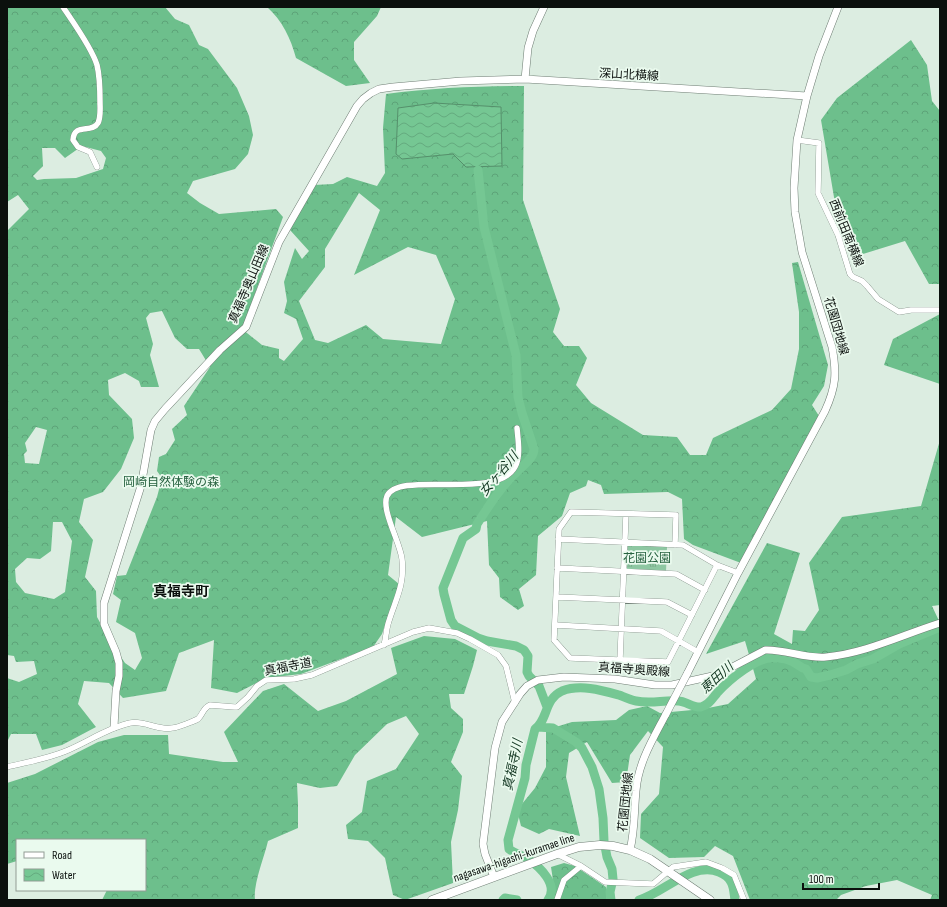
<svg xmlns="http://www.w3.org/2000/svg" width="947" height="907" viewBox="0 0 947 907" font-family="'Sofia Sans Condensed','Noto Sans JP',sans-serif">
<defs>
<pattern id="grass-tufts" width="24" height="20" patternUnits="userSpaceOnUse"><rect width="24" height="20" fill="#8ec7a2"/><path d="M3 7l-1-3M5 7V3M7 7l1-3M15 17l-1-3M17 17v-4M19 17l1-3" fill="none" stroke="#79aa8a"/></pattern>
<pattern id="forest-crowns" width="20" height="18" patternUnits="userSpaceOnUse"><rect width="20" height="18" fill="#6dbf8c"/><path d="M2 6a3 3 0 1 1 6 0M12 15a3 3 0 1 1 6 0" fill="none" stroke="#5da378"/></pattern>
<pattern id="water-waves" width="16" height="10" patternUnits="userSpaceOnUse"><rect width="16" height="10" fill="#75c793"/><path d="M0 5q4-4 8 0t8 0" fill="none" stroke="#64aa7e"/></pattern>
</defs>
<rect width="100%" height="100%" fill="#dcede1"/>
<!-- grass -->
<path fill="url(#grass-tufts)" d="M627 544 667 547 666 572 627 571Z"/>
<!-- forest -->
<path fill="url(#forest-crowns)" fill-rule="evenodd" d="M7 7H165L175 19 189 25 199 45 208 49 237 88 249 116 253 135 248 154 235 169 193 181 187 193 200 203 219 214 276 209 283 217 242 329 262 345 279 349V358L284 361 303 339 296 319 284 313 287 301 284 282 295 248 302 259 309 251 290 230 314 185 333 184 347 177 377 186 385 173 383 128 386 94C432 88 478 86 524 86L523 200 560 309 553 332 564 346H579L587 358 576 385 591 403 643 435 677 437 690 455H706L713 438 772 410 791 389 799 349V312L792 263 798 262 828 365 824 386 812 405 819 416 741 563 693 545 684 539 682 499 668 492 604 494 601 485 588 480 586 486 570 493 562 516 538 536 536 575 519 589 524 606 518 610 500 597 499 578 489 565 487 521 422 537 396 517 388 575 399 584 382 634 373 647 301 674 266 678 237 693 211 688 214 640 179 653 166 691 123 698 109 683 84 681 78 704 96 727 62 745 42 750 36 734H11L7 742V678L19 682 37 674 34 661 16 662 14 656 7 655V231L29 209 18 195 7 202ZM82 146 101 151 106 158 103 169 76 178 44 179 37 180 33 176 43 166 42 148H55L65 158ZM359 193 380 210 354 275 408 247 436 255 455 299 441 344 383 339 366 325 328 343 315 340 299 301 325 267V249ZM162 311 175 338 187 349H199L210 367 184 406 187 415 172 429 175 440 166 454 159 457 157 471 162 478 157 497 126 575 117 576 113 594 121 600 116 622 135 633 142 658 135 670 125 663 109 639 97 617 96 591 85 577 93 540 79 522 84 499 103 492 121 469 134 438 132 419 109 395 108 380 125 373 139 381 141 387H159L150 355 153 344 146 318 150 313ZM36 427 47 430 39 464 25 463 24 454 27 451 25 443ZM53 522H62L72 541 65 592 54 599 25 593 16 582 15 569 27 558 40 559 51 551Z
M267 7H381L377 16 354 42V60L370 83 346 86 296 58C291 39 282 20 267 7Z
M911 40 927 65 932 101 940 111V284H929L905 241 863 254 837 215 821 120 837 98Z
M940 314V384L884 365 893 339Z
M940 440V605L932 606 940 623V900H930L932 895 897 880 866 886 841 895 836 900H750L733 856 715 846 704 857 669 858 640 838 641 814 659 794 663 747 648 731 630 755 626 782 612 783 587 742 569 753 566 777 580 836 549 829 539 834 521 826 517 810 535 788 546 767V730L572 722 616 720 629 710 647 706 660 713 703 709 728 704 756 679 745 641 706 654 767 543 800 553 774 634 792 644 793 630 805 631 819 610 809 563 842 517 921 506Z
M424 636 455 639 477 650 473 666 464 694H449L451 708 463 719V732L451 762 462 776 458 810 451 842 453 883 405 900 393 895 385 858 368 841 348 839 346 825 362 812 367 781 396 769 419 734 406 716 387 724 355 755 337 786 320 788 297 783 298 804V828L268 841C264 858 253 884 255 900H102L107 890H145V840H17V861L7 864V783L35 774 98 742 124 735H168L169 754 223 762H238L224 732 263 691 284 684 318 711 346 701 397 674 391 648Z
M564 863 575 866 606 887 607 900H553L554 887 551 867Z"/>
<!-- water -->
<path fill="url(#water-waves)" stroke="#55906b" d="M434 103 501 107 502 166 466 167 453 154 402 159 396 154 398 108Z"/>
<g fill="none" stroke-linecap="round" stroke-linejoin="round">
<!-- river -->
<path stroke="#75c793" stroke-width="9" d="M478 170 484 227 516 355 518 397 522 413 534 449C534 457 526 463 520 469 502 485 490 504 477 524L476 529 463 538 443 588 444 594 451 620 455 626 478 638 487 641 516 646 524 650 528 656 527 672 529 676 539 686 547 707
M538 727 553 728 576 742 582 748 592 767 599 789 603 818 604 841 607 857 612 869 613 879 610 892 611 900
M503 900 505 898 517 900
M548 900C559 885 540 867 528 859 522 855 515 854 509 849L508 840 525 778 526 765 535 729C548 720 544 699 562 691 580 684 601 690 619 695 624 697 630 700 636 701 651 704 663 700 678 701 686 701 693 708 701 707 709 705 712 699 717 693 729 680 757 656 775 658 780 658 788 659 793 662 798 664 800 668 806 669L811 677 817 678 830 675 846 670 857 664 873 659 899 644 940 627
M639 900C664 893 692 861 719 872 724 874 729 877 731 882 734 887 734 894 735 900"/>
<!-- minor casing -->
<g stroke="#6f7e74" stroke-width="6">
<path id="minor" d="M63 7C73 22 92 48 97 65 100 77 100 90 100 102 100 108 101 117 98 123 92 134 74 122 73 140L78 147 90 152 97 167
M797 140 819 143 818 193 838 235 850 274 853 277 862 281 867 286 878 299 899 312 911 310H940
M558 539 683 545 717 565 738 573
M675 545 676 515 571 512 559 529 554 640 570 658 668 662 717 565
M557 568 676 574 705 590
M557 597 667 602 692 615
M555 625 661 631 698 652
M384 645C386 638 386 631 388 624 395 600 405 586 402 559 400 542 381 510 387 496 399 470 496 501 515 467 521 456 518 440 517 428
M620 660 626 514
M7 767C27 762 47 759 66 751 88 742 107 728 130 723 144 720 158 731 172 728 177 728 194 721 198 719 203 714 203 708 210 705 212 705 232 707 237 707L248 697 257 686 266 680 294 679 312 675 413 632 429 628 457 633 470 639 498 655 506 666 515 703
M557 854 581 866 605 882 653 884 673 867 706 862 722 868 734 875 744 900
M557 900 564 880 581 866"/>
</g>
<!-- tertiary casing -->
<g stroke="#6f7e74" stroke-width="8">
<path id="tertiary" d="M525 79 528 48 533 31 544 7
M687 674 738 573 825 411C836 387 837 373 832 347L802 252 795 212 794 188 797 140 807 96 819 56 838 7
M114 727 116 691 119 676V663L116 652 104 624V603L141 486 151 430 155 421 165 409 220 350 246 327 279 242 357 106 363 99 371 93 379 89 393 87 461 81 525 79 807 96
M630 850C635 830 634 811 636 791 638 763 653 739 666 714
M494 877 485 854 483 844 495 748 502 722 520 694 527 686 538 680 564 677 615 679 655 685H672L717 675 765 650C785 649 805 659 826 657 866 653 902 635 940 623"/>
</g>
<!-- secondary casing -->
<g stroke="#6f7e74" stroke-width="9">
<path id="secondary" d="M432 900 557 854 579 847 600 845 613 846 630 850 650 859 710 900"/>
</g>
<!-- minor -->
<use href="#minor" stroke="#fff" stroke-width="5.5"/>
<!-- tertiary -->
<use href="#tertiary" stroke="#fff" stroke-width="7"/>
<!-- secondary -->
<use href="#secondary" stroke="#fff" stroke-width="8"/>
<!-- tertiary-bridge casing -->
<g stroke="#6f7e74" stroke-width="8" stroke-linecap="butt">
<path id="tertiary-bridge" d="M666 714 687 674"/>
</g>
<!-- tertiary-bridge -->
<use href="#tertiary-bridge" stroke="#fff" stroke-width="7"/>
</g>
<g text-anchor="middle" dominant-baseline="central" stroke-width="3.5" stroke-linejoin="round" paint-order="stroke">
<!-- street labels -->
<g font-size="12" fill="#0b100d" stroke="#eafaee">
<text transform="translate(629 75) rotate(3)">深山北横線</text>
<text transform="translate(846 233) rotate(68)">西前田南横線</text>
<text transform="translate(249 284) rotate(-67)">真福寺奥山田線</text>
<text transform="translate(836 326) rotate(74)">花園団地線</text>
<text transform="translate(288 667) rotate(-11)">真福寺道</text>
<text transform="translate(634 670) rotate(4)">真福寺奥殿線</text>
<text transform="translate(626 802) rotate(-84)">花園団地線</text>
<text transform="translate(514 858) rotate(-19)">nagasawa-higashi-kuramae line</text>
</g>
<!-- park labels -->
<g font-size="12" fill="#276240" stroke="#eafaee">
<text x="171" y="482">岡崎自然体験の森</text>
<text x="647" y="558">花園公園</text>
</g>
<!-- water labels -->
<g font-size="13" font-style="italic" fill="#113520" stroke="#eafaee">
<text transform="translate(499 474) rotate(-50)">女ヶ谷川</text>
<text transform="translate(717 678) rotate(-42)">恵田川</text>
<text transform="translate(513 765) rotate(-78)">真福寺川</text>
</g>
<!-- quarter labels -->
<g font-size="14" font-weight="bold" fill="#0b100d" stroke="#eafaee">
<text x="181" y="591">真福寺町</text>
</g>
</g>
<!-- border -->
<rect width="947" height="907" fill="none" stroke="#0b100d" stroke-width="16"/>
<!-- legend -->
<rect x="16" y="839" width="130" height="52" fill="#eafaee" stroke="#919c94"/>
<rect x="24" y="852" width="20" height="6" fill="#ffffff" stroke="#919c94"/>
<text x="52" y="859" font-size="12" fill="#0b100d">Road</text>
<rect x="24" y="869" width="20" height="12" fill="url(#water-waves)" stroke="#919c94"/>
<text x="52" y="879" font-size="12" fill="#0b100d">Water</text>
<!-- scale -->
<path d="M803 883v6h76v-6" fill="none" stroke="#0b100d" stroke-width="2"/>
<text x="809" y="883" font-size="12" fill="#0b100d" stroke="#eafaee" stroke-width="3" paint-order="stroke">100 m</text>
</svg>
